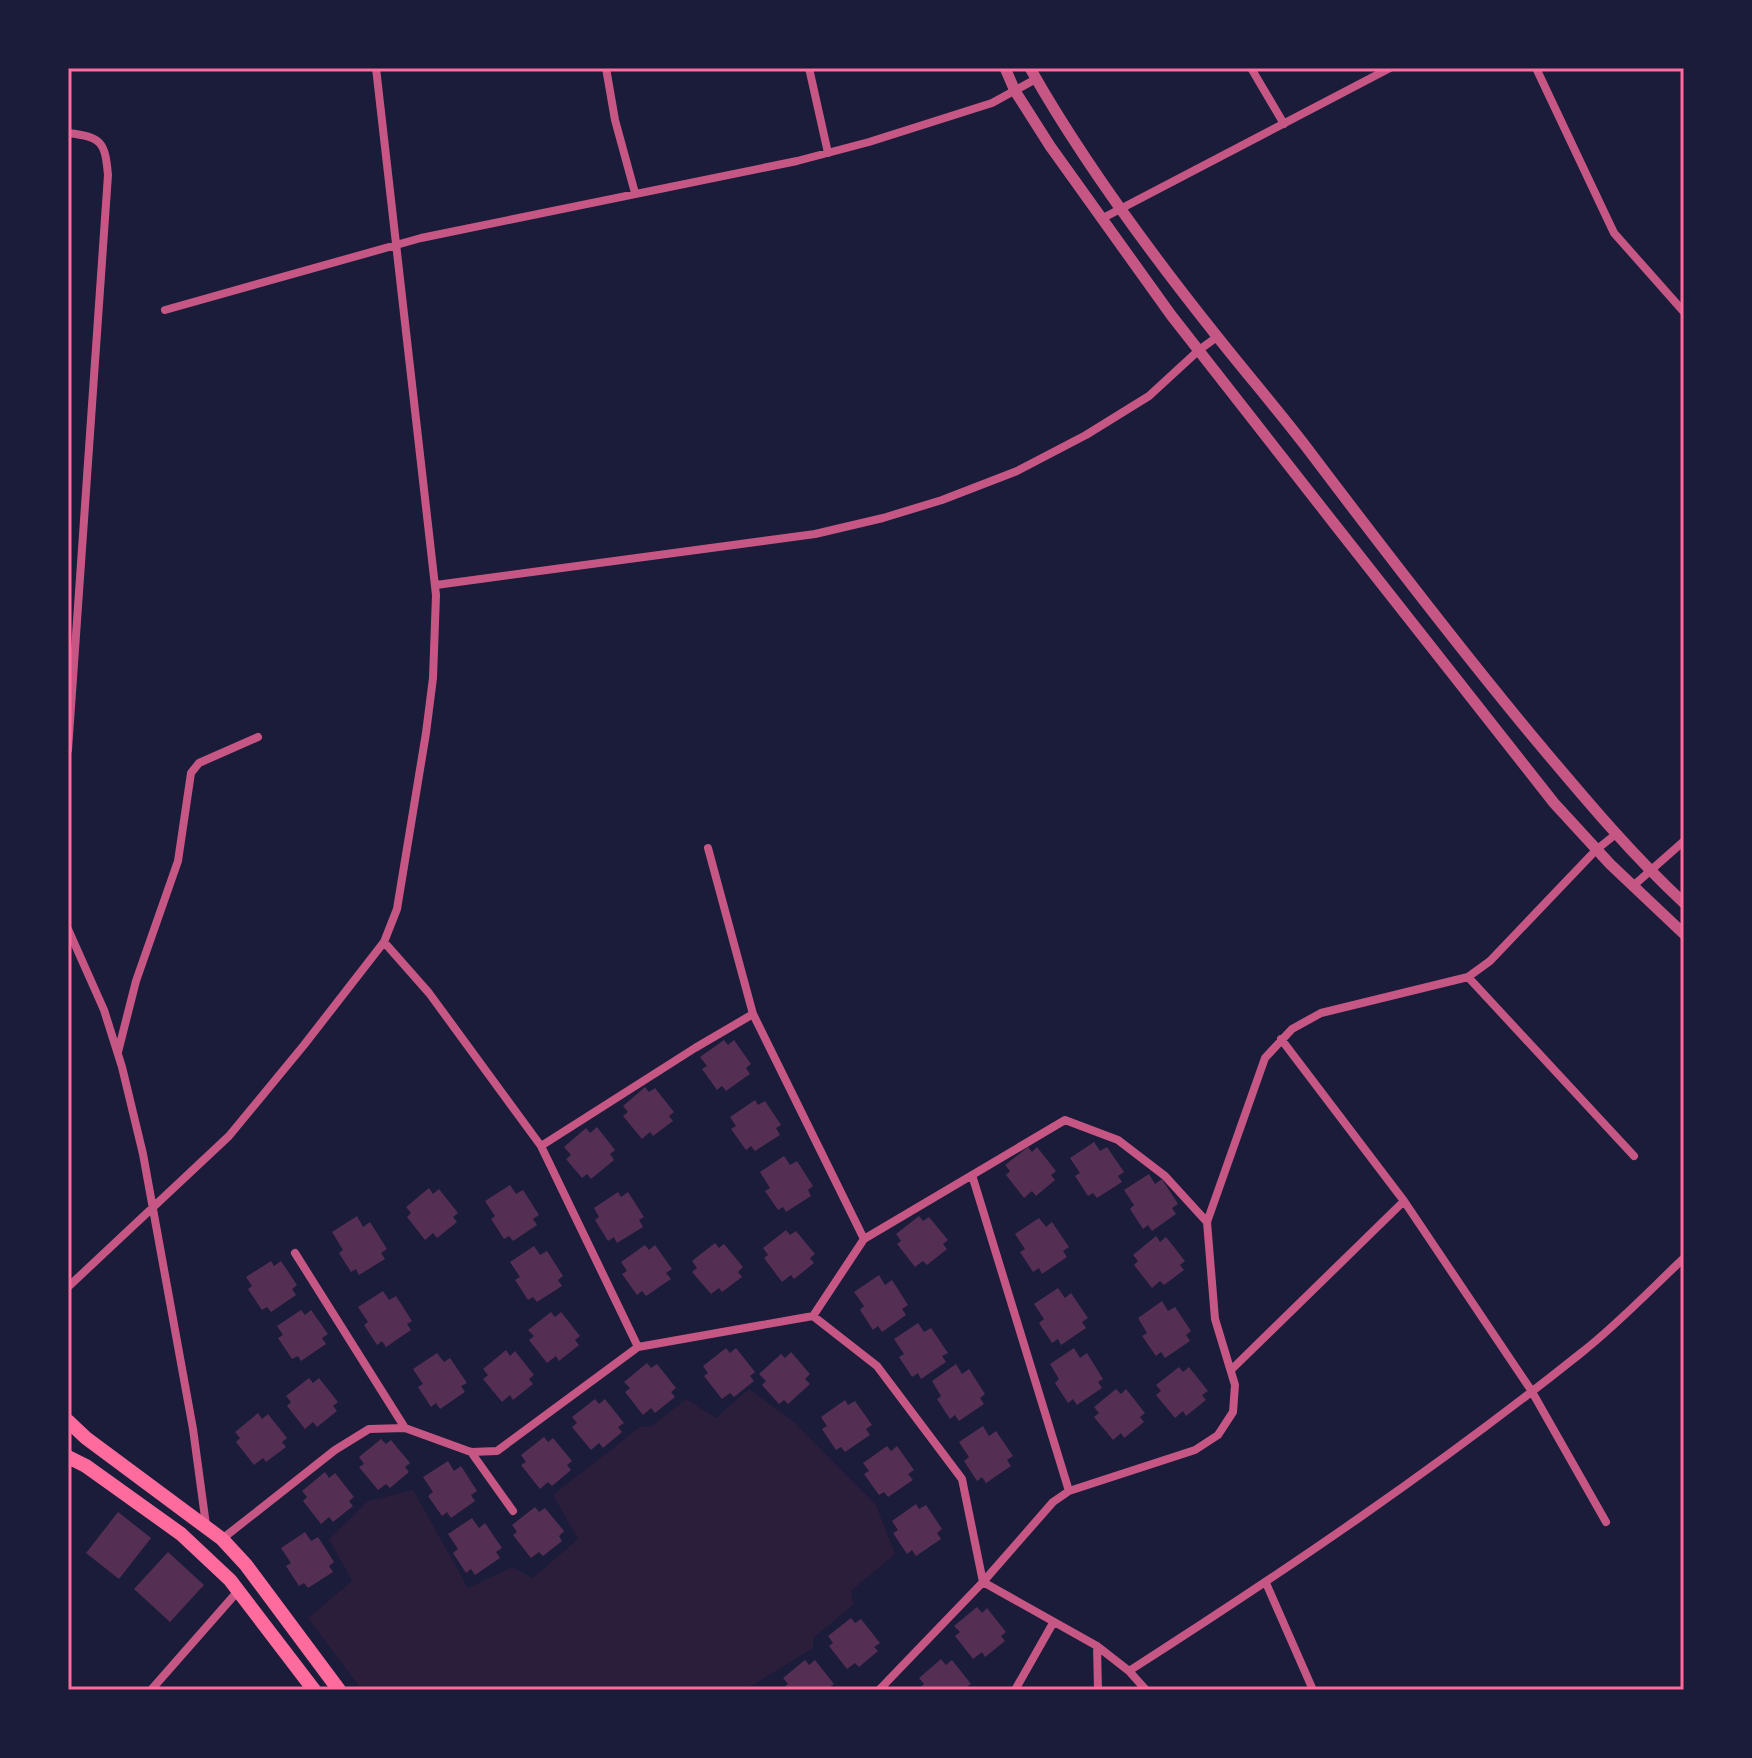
<svg xmlns="http://www.w3.org/2000/svg" width="1752" height="1758" viewBox="0 0 1752 1758" font-family="Quicksand,sans-serif">
<rect width="100%" height="100%" fill="#1b1b3a"/>
<!-- green -->
<path fill="#2a1e3b" d="M749 1389 794 1422 876 1505 895 1554 851 1591 853 1605 813 1638V1648L745 1690H362L308 1618 352 1581 329 1539 368 1501 413 1490 468 1588 512 1567 533 1578 578 1539 553 1495 640 1427 652 1426 686 1399 716 1418Z"/>
<!-- building -->
<path fill="#542f53" d="M724 1040 728 1045 734 1040 751 1064 746 1068 750 1074 726 1091 722 1086 717 1090 702 1069 707 1066 700 1057Z
M645 1087 649 1092 655 1088 674 1112 669 1116 673 1121 653 1136 650 1132 642 1139 623 1116 628 1112 623 1106Z
M755 1100 758 1105 765 1101 781 1125 776 1128 780 1135 755 1151 751 1146 746 1150 731 1129 736 1126 730 1117Z
M597 1127 615 1150 610 1154 614 1160 591 1179 587 1174 582 1178 566 1159 571 1155 564 1147 586 1128 590 1133Z
M1094 1142 1100 1151 1107 1147 1124 1172 1118 1176 1122 1182 1097 1198 1093 1193 1088 1196 1075 1176 1080 1173 1070 1158Z
M1028 1147 1032 1152 1037 1147 1056 1171 1051 1175 1055 1180 1036 1196 1032 1191 1024 1198 1006 1175 1010 1171 1005 1165Z
M784 1156 790 1165 797 1161 813 1186 808 1190 811 1196 786 1212 783 1207 778 1210 765 1191 770 1188 760 1172Z
M1149 1174 1155 1184 1162 1179 1178 1204 1172 1208 1176 1214 1152 1231 1148 1225 1143 1229 1130 1209 1134 1205 1124 1190Z
M510 1185 516 1194 523 1190 539 1215 533 1219 537 1225 513 1241 509 1236 504 1239 491 1219 495 1216 485 1201Z
M429 1188 433 1194 439 1189 458 1213 453 1217 457 1222 437 1238 433 1233 425 1240 407 1217 411 1213 406 1207Z
M618 1192 621 1197 628 1192 644 1217 639 1220 643 1227 617 1243 614 1237 608 1241 595 1220 599 1217 594 1208Z
M357 1216 363 1227 370 1222 387 1249 381 1253 385 1259 359 1275 356 1269 351 1272 339 1253 343 1250 332 1232Z
M919 1216 923 1221 929 1217 948 1240 943 1244 947 1249 927 1265 923 1261 915 1267 897 1244 901 1241 896 1234Z
M1039 1218 1046 1227 1052 1222 1069 1247 1063 1251 1067 1257 1042 1274 1039 1268 1033 1272 1020 1252 1025 1249 1015 1234Z
M786 1230 790 1235 796 1231 815 1254 810 1258 814 1263 794 1279 791 1275 782 1282 764 1258 768 1255 763 1248Z
M1156 1236 1160 1242 1166 1237 1185 1261 1180 1265 1184 1270 1164 1285 1160 1281 1152 1288 1134 1265 1138 1261 1133 1255Z
M715 1243 719 1248 724 1244 743 1267 738 1272 742 1277 722 1292 719 1288 711 1294 692 1272 697 1268 692 1261Z
M645 1245 649 1250 655 1245 672 1269 666 1273 671 1279 646 1296 642 1291 637 1295 622 1274 627 1271 621 1262Z
M534 1246 540 1255 547 1251 563 1276 558 1280 562 1286 537 1302 533 1297 528 1300 515 1280 520 1277 510 1262Z
M271 1261 274 1266 281 1261 297 1285 292 1289 296 1295 271 1312 267 1307 262 1310 248 1289 252 1286 246 1277Z
M879 1275 885 1285 892 1280 908 1305 902 1309 906 1315 882 1332 878 1326 873 1330 860 1310 864 1306 854 1292Z
M1058 1288 1065 1298 1071 1293 1088 1318 1082 1322 1086 1328 1061 1345 1058 1339 1052 1343 1039 1323 1044 1319 1034 1304Z
M383 1291 389 1300 396 1296 412 1321 407 1324 411 1330 386 1347 382 1341 377 1345 364 1325 368 1322 358 1307Z
M1162 1301 1168 1311 1175 1307 1191 1331 1186 1335 1190 1341 1165 1358 1161 1352 1156 1356 1142 1336 1147 1333 1138 1318Z
M301 1310 305 1315 311 1310 328 1334 322 1338 326 1344 301 1361 298 1356 292 1359 278 1338 283 1335 277 1326Z
M551 1312 555 1317 561 1312 580 1336 575 1340 579 1345 559 1361 556 1356 547 1363 529 1340 534 1336 528 1330Z
M918 1323 924 1332 931 1328 948 1353 942 1356 946 1362 921 1379 918 1373 912 1377 899 1357 904 1354 894 1339Z
M726 1348 730 1353 736 1348 755 1372 750 1376 754 1381 734 1397 730 1393 722 1399 704 1376 708 1373 703 1366Z
M1074 1348 1080 1358 1087 1353 1103 1379 1098 1382 1102 1388 1077 1405 1073 1399 1068 1403 1055 1383 1059 1379 1050 1364Z
M506 1350 510 1356 515 1351 534 1375 529 1379 533 1384 513 1400 510 1395 502 1402 483 1379 488 1375 483 1369Z
M791 1352 810 1374 805 1379 810 1384 788 1404 784 1400 779 1404 762 1385 766 1381 759 1374 781 1354 785 1358Z
M437 1353 444 1362 450 1358 467 1383 461 1386 465 1392 440 1409 436 1403 431 1407 418 1387 423 1384 413 1369Z
M647 1363 651 1368 657 1364 676 1388 671 1392 675 1397 655 1413 651 1408 643 1415 625 1392 630 1388 624 1382Z
M956 1364 962 1374 969 1369 985 1394 980 1398 984 1404 959 1421 955 1415 950 1419 937 1399 941 1396 932 1381Z
M1179 1367 1183 1372 1189 1367 1208 1391 1202 1395 1206 1400 1186 1416 1183 1411 1175 1418 1156 1395 1161 1391 1156 1385Z
M309 1378 313 1383 319 1378 338 1402 333 1406 337 1411 317 1427 313 1422 305 1429 287 1406 291 1402 286 1396Z
M1116 1389 1121 1394 1126 1389 1145 1413 1140 1417 1144 1422 1124 1438 1121 1433 1113 1440 1094 1417 1099 1413 1094 1407Z
M595 1399 599 1404 605 1399 624 1423 618 1427 622 1432 603 1448 599 1443 591 1450 572 1427 577 1423 572 1417Z
M845 1400 848 1405 855 1401 872 1425 866 1429 870 1435 845 1452 841 1447 836 1450 822 1429 827 1426 821 1417Z
M258 1413 262 1419 268 1414 287 1438 282 1442 286 1447 266 1462 263 1458 254 1465 236 1442 240 1438 235 1432Z
M983 1426 989 1436 996 1431 1013 1456 1007 1460 1011 1466 986 1483 982 1477 977 1481 964 1461 969 1457 959 1442Z
M544 1437 548 1442 553 1438 572 1461 567 1465 571 1470 552 1486 548 1482 540 1489 521 1465 526 1462 521 1455Z
M381 1439 386 1444 391 1440 410 1463 405 1467 409 1472 390 1488 386 1484 378 1490 359 1467 364 1464 359 1457Z
M887 1446 891 1451 897 1446 914 1470 908 1474 913 1480 888 1497 884 1492 879 1495 864 1474 869 1471 863 1463Z
M448 1461 454 1471 461 1466 477 1491 471 1495 475 1501 451 1518 447 1512 442 1516 428 1496 433 1492 423 1477Z
M325 1472 329 1478 335 1473 354 1497 349 1501 353 1506 333 1522 329 1517 321 1524 303 1501 307 1497 302 1491Z
M916 1504 919 1509 926 1505 942 1529 937 1533 941 1539 916 1556 912 1550 907 1554 893 1533 898 1530 892 1521Z
M535 1507 539 1512 545 1508 564 1531 559 1536 562 1541 543 1556 539 1552 531 1558 513 1535 517 1532 512 1525Z
M118 1512 151 1538 119 1579 86 1553Z
M472 1518 479 1528 485 1523 502 1548 496 1552 500 1558 475 1575 471 1569 466 1573 453 1553 458 1549 448 1534Z
M305 1532 311 1541 318 1537 334 1562 329 1566 333 1572 308 1588 304 1583 299 1586 286 1566 291 1563 281 1548Z
M168 1552 204 1585 170 1622 134 1589Z
M977 1607 982 1613 987 1608 1006 1632 1001 1636 1005 1641 985 1657 982 1652 973 1659 955 1636 960 1632 954 1626Z
M851 1618 855 1623 861 1619 880 1643 874 1647 878 1651 859 1667 855 1663 847 1669 829 1646 833 1643 828 1636Z
M941 1659 946 1665 952 1660 971 1684 965 1688 967 1690H921L920 1688 924 1684 919 1678Z
M805 1660 809 1665 815 1660 834 1684 829 1688 830 1690H785L783 1688 788 1684 783 1678Z"/>
<g fill="none" stroke-linecap="round" stroke-linejoin="round">
<!-- minor -->
<path stroke="#c65784" stroke-width="8" d="M606 68 615 120 635 193
M809 68 828 153
M1251 68 1284 124
M1536 68 1614 233 1684 312
M68 133C102 137 105 142 108 175L68 750
M1103 218 1390 68
M165 310 421 238 797 161 869 142 992 103 1036 79
M436 585 815 534 883 518 942 500 1017 471 1086 435 1149 396 1199 350 1217 337
M708 848 753 1014 864 1239
M1633 886 1684 841
M68 929 104 1010 122 1067 143 1154 193 1429 206 1525
M384 942 429 993 541 1146 638 1347
M1468 977 1634 1156
M1281 1039 1404 1201 1531 1390 1606 1522
M118 1052 136 981 178 861 191 773 199 763 258 737
M541 1146 695 1048 753 1014
M972 1175 1069 1491
M295 1253 405 1428
M68 1287 229 1136 304 1045 384 942 397 909 426 733 433 678 436 595 376 68
M813 1316 864 1239 1065 1120 1118 1140 1165 1176 1207 1222
M1231 1370 1404 1201
M471 1452 513 1511
M222 1539 335 1450 369 1429 405 1428 471 1452 497 1451 638 1347 813 1316 877 1366 962 1479 983 1582 879 1690
M1266 1583 1313 1690
M1097 1646 1098 1690
M1129 1671C1285 1571 1437 1468 1581 1353 1618 1324 1650 1290 1684 1258
M151 1690 238 1591
M1015 1690 1053 1623
M1146 1690 1129 1671 1097 1646 983 1582 1053 1502 1069 1491 1195 1450 1218 1435 1233 1412 1235 1385 1215 1319 1207 1222 1265 1058 1292 1029 1321 1013 1468 977 1490 961 1596 850 1616 834"/>
<!-- tertiary -->
<path stroke="#c65784" stroke-width="11" d="M1005 68 1015 91 1050 146 1171 315 1336 526 1554 803 1610 864 1684 934
M1030 68C1083 162 1149 251 1216 335 1246 373 1278 410 1307 448 1381 546 1455 643 1534 738 1582 795 1629 852 1684 903"/>
<!-- trunk -->
<path stroke="#ff6b9d" stroke-width="14" d="M68 1421 86 1438 222 1539 246 1565 339 1690
M68 1457 86 1466 181 1534 230 1580 314 1690"/>
</g>
<!-- border -->
<rect width="1752" height="1758" fill="none" stroke="#1b1b3a" stroke-width="140"/>
<rect x="70" y="70" width="1612" height="1618" fill="none" stroke="#ff6b9d" stroke-width="3"/>
</svg>
